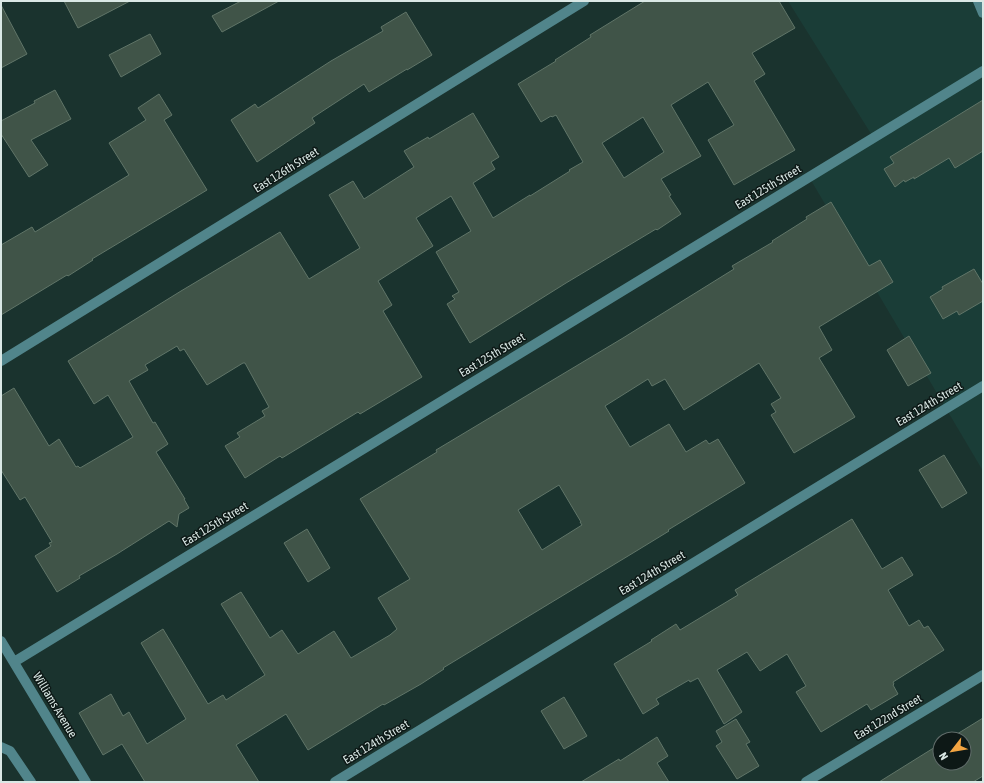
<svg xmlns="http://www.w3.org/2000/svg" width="984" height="783" viewBox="0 0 984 783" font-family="'Asap Condensed',sans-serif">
<rect width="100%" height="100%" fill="#1a332e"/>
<!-- built -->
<path fill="#1a3d37" d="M788 1H983V471L809 177 873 137Z"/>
<!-- building -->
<path fill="#405448" stroke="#607568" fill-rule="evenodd" d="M64 1H130L78 28Z
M241 1H279L222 32 212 16Z
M645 1H779L795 28 752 53 765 74 754 81 795 150 734 185 708 140 734 125 708 82 671 105 701 156 661 179 671 195 669 196 681 214 657 230 656 229 566 283 470 343 447 304 455 299 452 296 459 292 436 252 471 231 451 196 416 218 433 246 378 281 392 305 383 311 422 377 360 414 358 412 282 458 280 456 245 478 225 446 240 437 237 433 265 416 262 411 269 407 245 363H243L207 385 184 349 180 351 177 346 145 365 148 370 129 381 153 423 155 422 168 444 156 452 185 499H184L189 508 179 514 177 527 169 521 117 554 79 576 80 578 57 592 35 556 51 546 49 543 52 542 25 497 20 500 1 470V396L14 388 49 446 59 439 76 467 78 466 80 468 133 437 108 395 94 404 68 361 181 291 280 232 309 279 360 248 329 195 353 181 364 199 414 167 404 151 428 137 429 139 473 113 499 157 491 162 495 169 473 183 493 218 530 195V196L570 171 569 170 583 162 556 115 552 117 551 116 541 122 518 84 556 61 555 60 591 37 590 35ZM643 117 664 152 624 178 602 143Z
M1 5 27 54 1 68Z
M406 12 432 55 407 70V69L369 92 364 84 312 118 315 123 257 162 231 120 255 104 258 108 331 61 383 31 381 27Z
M150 34 161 54 121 77 109 55Z
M55 90 71 119 31 140 48 165 29 177 1 134V121L35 103 34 101Z
M159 94 172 115 164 120 207 190 92 259 93 260 68 276 67 275 1 315V245L32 227 35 232 129 175 109 143 146 120 138 108Z
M983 100V151L955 168 949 158 914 179V177L905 182 904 180 895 187 884 169 894 163 890 157Z
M831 202 869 266 880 260 893 282 819 327 832 350 819 358 855 417 794 453 771 415 776 412 771 404 781 398 759 363 684 410 665 379 652 386 648 379 605 406 630 447 669 424 686 452 706 440 709 444 718 439 745 483 668 530 669 531 633 553 443 668 444 669 421 684 384 705 383 704 308 750 286 714 236 745 259 782H145L122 744 103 755 79 713 111 694 123 716 129 712 147 744 186 719 141 643 163 629 208 704 223 695 226 700 265 675 221 604 241 592 270 638 282 630 298 654 334 631 351 658 390 635 397 629 378 598 410 579 360 499 437 452 436 450 623 338 734 269 732 266 773 242 772 241 807 219 806 217ZM559 485 581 522H580L582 525 542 550 518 510Z
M974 269 983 284V301L959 315 957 311 943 319 930 297 943 289 942 287Z
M909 336 931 373 908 386 887 350Z
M944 455 967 493 942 508 919 470Z
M852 519 882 569 902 557 913 575 888 590 909 626 919 620 924 628 928 626 944 650 893 682 894 684 893 685 898 694 871 710 867 704 821 732 796 692 806 686 787 654 760 671 747 652 717 670 742 712 724 724 698 678 690 682 689 680 656 699 659 704 643 714 614 664 652 641 651 640 676 624 680 630 738 595 735 590Z
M307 529 330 568 308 582 284 543Z
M564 697 587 736 564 749 541 711Z
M983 718V776L973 782H879L940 744V763H964V739H949Z
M736 719 750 742 746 744 759 766 737 779 716 746 722 742 716 731Z
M657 737 668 756 657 763 669 782H581L619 759 620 761Z"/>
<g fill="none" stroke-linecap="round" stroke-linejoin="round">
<!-- minor -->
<path stroke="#51858b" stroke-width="10" d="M978 1 983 13
M1 361 584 1
M1 641 86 782
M14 662 983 71
M1 747 10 751 31 782
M335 782 983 386
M806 782 983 675"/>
</g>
<g text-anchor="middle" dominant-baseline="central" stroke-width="3" stroke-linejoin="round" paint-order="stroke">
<!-- street labels -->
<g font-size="12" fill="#dae8e5" stroke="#0d1816">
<text transform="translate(286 170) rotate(-32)">East 126th Street</text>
<text transform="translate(768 187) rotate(-31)">East 125th Street</text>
<text transform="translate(492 355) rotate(-31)">East 125th Street</text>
<text transform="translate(929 404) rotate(-31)">East 124th Street</text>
<text transform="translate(215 524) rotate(-31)">East 125th Street</text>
<text transform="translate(652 573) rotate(-31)">East 124th Street</text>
<text transform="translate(55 705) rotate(59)">Williams Avenue</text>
<text transform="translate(888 717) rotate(-31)">East 122nd Street</text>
<text transform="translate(376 742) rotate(-31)">East 124th Street</text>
</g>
</g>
<!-- border -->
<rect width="984" height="783" fill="none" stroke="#dae8e5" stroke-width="4"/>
<!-- north arrow -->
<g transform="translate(952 751) rotate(239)"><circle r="19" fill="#0d1816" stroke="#5f6b69"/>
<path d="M0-3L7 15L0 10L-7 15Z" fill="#f3a542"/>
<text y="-6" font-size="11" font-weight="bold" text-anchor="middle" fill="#dae8e5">N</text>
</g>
</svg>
